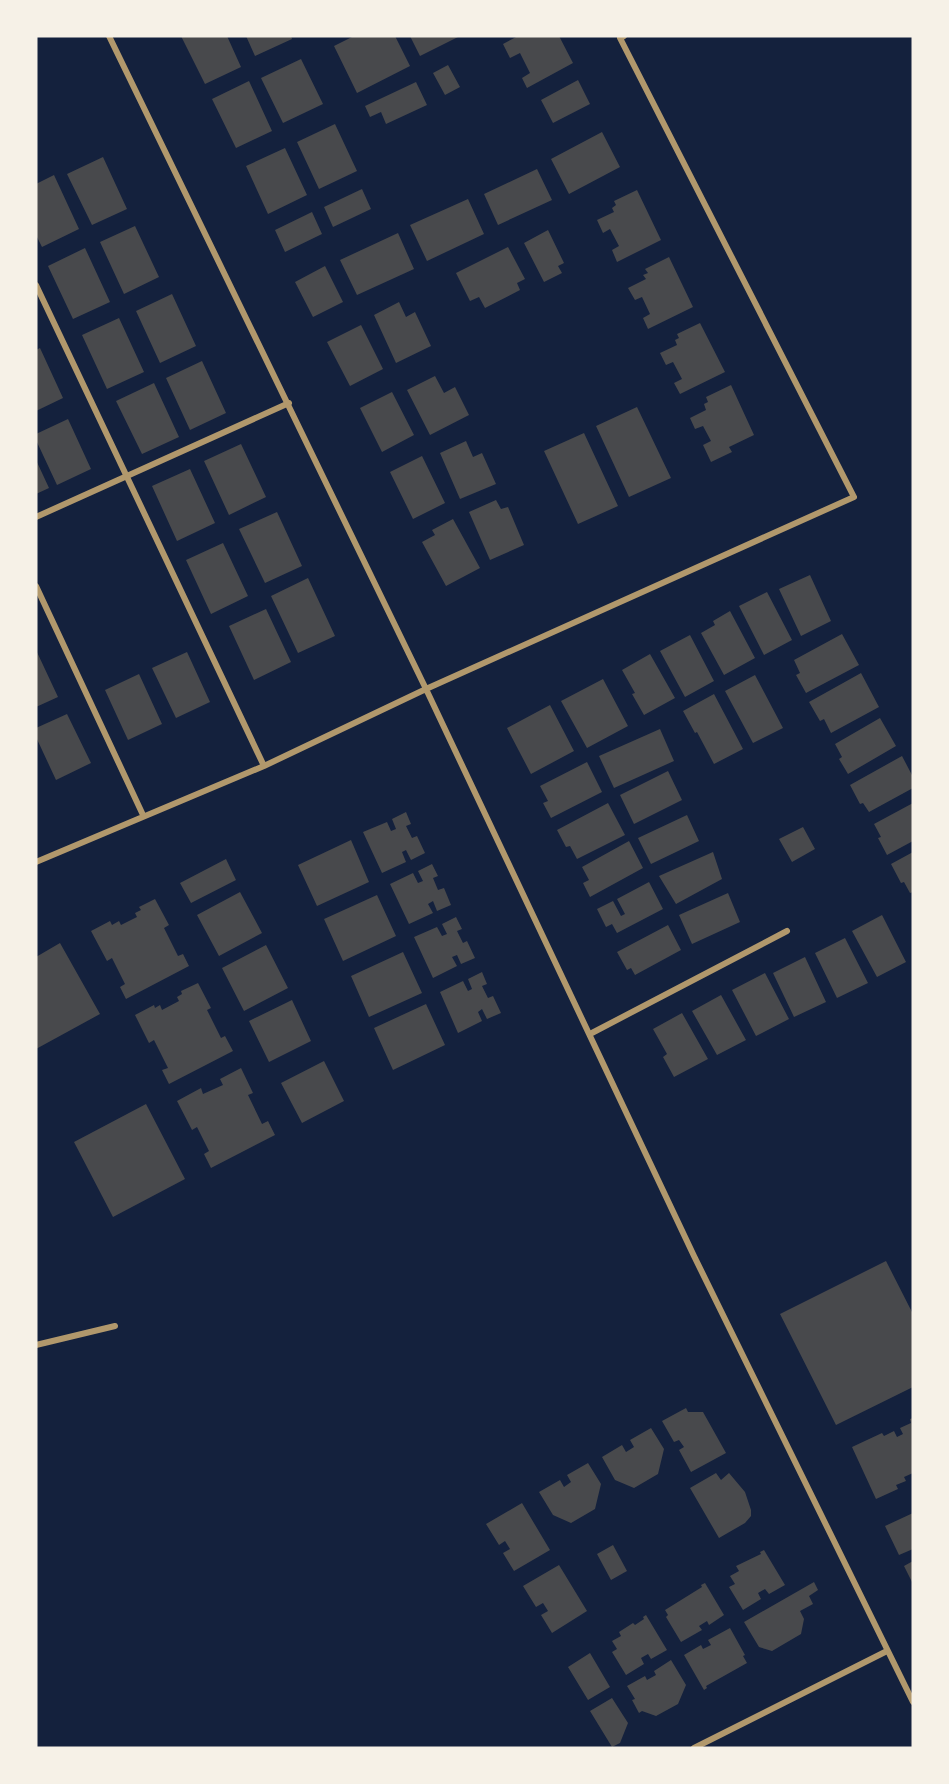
<svg xmlns="http://www.w3.org/2000/svg" width="949" height="1784" viewBox="0 0 949 1784" font-family="Helvetica,sans-serif">
<rect width="100%" height="100%" fill="#14213d"/>
<!-- building -->
<path fill="#48494c" d="M181 36H227L241 67 205 84Z
M246 36H291L292 39 255 56Z
M354 36H395L410 66 357 93 334 46Z
M410 36H460L420 56Z
M518 36H559L573 63 527 88 522 78 530 73 520 53 510 58 503 44Z
M301 59 323 104 283 123 261 78Z
M448 65 460 87 445 95 433 73Z
M578 80 590 104 553 123 541 100Z
M249 81 272 131 236 148 212 99Z
M416 82 427 105 386 124 381 112 370 117 365 106Z
M335 124 357 171 319 189 297 142Z
M602 132 620 167 569 194 551 159Z
M285 148 307 195 268 214 246 166Z
M103 157 127 209 92 225 67 174Z
M537 169 552 200 498 225 484 194Z
M54 175 79 229 42 247 36 235V184Z
M362 189 371 209 333 227 324 207Z
M637 190 661 240 617 262 612 250 619 246 610 229 603 233 597 220 614 212 612 208 616 205 614 201Z
M468 199 484 234 427 261 410 225Z
M312 212 322 234 285 252 275 230Z
M135 226 159 277 124 294 100 242Z
M548 230 564 263 558 266 562 273 544 282 524 243Z
M398 233 414 269 357 295 340 260Z
M508 247 525 279 517 283 520 290 485 308 479 297 470 301 456 273Z
M85 248 110 302 73 319 48 266Z
M669 257 693 307 648 329 643 318 650 314 642 297 635 300 628 288 646 279 643 275 648 273 645 269Z
M325 266 343 302 313 317 295 282Z
M172 294 196 346 160 363 136 311Z
M399 302 406 317 415 312 431 346 396 363 374 315Z
M119 318 144 372 107 389 82 335Z
M700 323 725 372 680 394 674 383 682 379 673 362 666 365 660 353 677 345 675 340 679 338 677 334Z
M361 325 383 369 350 386 327 342Z
M40 348 63 398 36 411V350Z
M202 361 226 413 190 430 166 378Z
M435 376 444 393 455 387 469 415 430 435 407 390Z
M154 383 179 437 142 454 116 401Z
M731 385 754 435 729 447 732 452 711 462 703 445 711 441 703 426 695 429 690 418 706 410 704 404 708 402 706 397Z
M392 392 414 435 382 452 360 408Z
M637 407 671 478 629 497 596 426Z
M68 419 91 469 57 485 36 440V434Z
M584 433 618 506 578 524 544 451Z
M466 441 473 457 482 453 496 484 460 499 440 453Z
M241 444 266 497 229 515 204 461Z
M422 456 445 503 413 519 390 472Z
M36 460 49 488 36 494Z
M190 469 215 523 177 541 152 486Z
M496 500 501 509 508 507 524 545 490 560 469 512Z
M277 512 302 566 265 583 239 529Z
M453 519 480 568 446 586 422 542 435 535 432 530Z
M223 543 248 596 211 614 186 560Z
M810 575 831 621 801 636 779 589Z
M308 578 335 636 298 653 271 596Z
M767 592 792 640 764 655 739 606Z
M266 609 291 662 254 680 229 626Z
M730 611 755 658 724 675 701 633 715 625 713 621Z
M842 634 859 665 806 693 796 675 800 673 794 660Z
M690 635 714 681 685 697 660 651Z
M36 650 58 697 36 707Z
M187 652 210 702 176 718 152 668Z
M650 654 675 698 644 715 632 694 635 693 622 670Z
M861 673 879 707 831 733 824 719 820 721 809 702Z
M139 674 162 724 128 740 105 690Z
M755 675 783 728 753 743 725 691Z
M603 679 628 726 587 748 561 701Z
M714 694 743 749 714 764 697 732 695 733 683 711Z
M550 705 574 751 531 774 507 728Z
M67 714 91 763 56 780 36 737V728Z
M880 718 896 746 848 774 839 759 842 757 835 744Z
M660 729 674 761 614 788 599 756Z
M902 756 913 777V788L869 812 863 803 860 804 850 785Z
M587 762 602 792 551 818 543 803 548 801 540 786Z
M668 771 682 800 634 824 620 795Z
M608 803 625 835 577 859 570 846 566 847 557 830Z
M913 803V841L887 855 878 838 881 837 874 824Z
M406 812 411 824 406 826 412 838 417 836 425 853 411 860 406 850 402 852 406 862 382 873 363 832 387 822 391 831 396 829 392 819Z
M687 815 699 841 651 864 638 838Z
M803 827 815 849 792 862 779 839Z
M351 840 369 882 317 906 298 865Z
M629 841 643 868 590 897 583 883 589 880 582 867Z
M713 852 722 879 676 904 659 876Z
M913 852V892L910 893 904 882 901 883 891 864Z
M226 859 236 880 191 903 180 883Z
M432 864 438 876 433 878 438 890 444 888 451 905 437 911 433 901 428 904 433 913 409 924 390 884 413 873 418 883 423 881 418 871Z
M649 882 663 909 617 933 612 924 606 927 597 909 613 901 621 916 625 914 617 899Z
M240 892 262 933 219 956 197 915Z
M728 893 740 922 692 944 679 915Z
M377 895 396 936 343 961 324 919Z
M155 899 169 925 164 928 178 956 183 954 189 966 126 999 120 987 125 984 112 958 107 961 91 931 110 921 112 925 119 921 121 925 137 917 135 913 141 910 139 907Z
M882 915 906 962 877 977 852 931Z
M456 917 462 929 457 931 463 943 467 941 475 958 461 964 457 955 452 957 457 966 433 978 414 937 437 927 442 936 447 934 442 924Z
M668 925 681 950 635 975 631 968 627 970 617 952Z
M845 938 868 983 837 998 815 953Z
M60 943 100 1014 36 1049V957Z
M266 945 288 988 244 1011 222 968Z
M403 952 422 993 369 1017 351 976Z
M805 957 826 1002 794 1017 773 973Z
M482 972 487 984 482 986 488 998 493 996 501 1013 487 1019 482 1009 478 1012 482 1021 458 1033 440 992 463 981 468 991 472 989 468 979Z
M765 973 789 1019 756 1036 732 990Z
M198 983 211 1008 207 1010 221 1038 225 1036 233 1051 169 1084 162 1070 168 1068 154 1040 149 1043 135 1015 154 1005 155 1008 160 1005 162 1010 179 1001 177 997 182 994 181 991Z
M721 995 746 1040 717 1055 692 1011Z
M292 1000 311 1041 269 1062 249 1021Z
M426 1004 445 1045 393 1070 374 1028Z
M682 1013 708 1059 674 1077 663 1057 667 1054 653 1029Z
M324 1061 344 1101 302 1123 281 1083Z
M241 1068 253 1093 248 1095 262 1124 268 1121 275 1135 211 1168 204 1154 209 1151 197 1127 192 1130 177 1101 201 1088 203 1094 223 1085 220 1079Z
M146 1104 185 1179 113 1217 74 1142Z
M886 1261 913 1314V1387L836 1425 780 1314Z
M686 1408 688 1412H703L726 1453 691 1472 679 1450 684 1447 679 1440 674 1442 662 1421Z
M913 1418V1473L904 1477 906 1481 896 1485 898 1489 876 1499 852 1447 882 1433 884 1436 894 1431 897 1437 903 1434 900 1428 911 1423 910 1419Z
M651 1428 664 1449 658 1474 634 1488 615 1480 602 1457 622 1445 626 1452 634 1447 630 1440Z
M588 1463 601 1484 595 1509 571 1523 553 1515 539 1492 560 1480 564 1487 571 1482 567 1475Z
M716 1473 721 1480 729 1473 745 1492 751 1510V1516L745 1523 719 1538 690 1488Z
M522 1503 550 1550 514 1571 503 1553 510 1549 505 1541 499 1545 486 1524Z
M913 1513V1549L899 1555 885 1526Z
M613 1545 627 1571 611 1580 597 1554Z
M764 1550 785 1585 769 1594 765 1589 758 1593 761 1599 743 1610 729 1587 735 1584 730 1576 739 1571 736 1566 761 1554 760 1552Z
M913 1561V1584L904 1566Z
M559 1565 587 1611 552 1633 541 1615 548 1611 543 1603 536 1607 523 1586Z
M814 1582 818 1590 809 1596 813 1604 800 1611 804 1619 801 1634 772 1651 759 1647 744 1622Z
M705 1583 724 1615 709 1625 707 1621 699 1626 702 1630 681 1642 666 1617 668 1615 665 1610 702 1587 701 1585Z
M646 1615 667 1650 651 1659 648 1654 641 1658 644 1664 626 1675 612 1652 617 1649 612 1641 621 1636 619 1632 633 1623 635 1625 644 1619 643 1617Z
M730 1628 745 1655 743 1656 747 1663 706 1686 707 1688 704 1690 684 1655 701 1645 703 1649 711 1645 708 1640Z
M590 1653 610 1687 588 1700 568 1667Z
M671 1660 686 1685 678 1704 656 1716 642 1711 639 1713 632 1700 635 1699 627 1686 645 1676 647 1680 656 1675 654 1671Z
M612 1698 628 1723 620 1743 612 1747 590 1711Z"/>
<g fill="none" stroke-linecap="round" stroke-linejoin="round">
<!-- minor -->
<path stroke="#b1986c" stroke-width="6" d="M109 36 426 689 694 1256 913 1702
M36 285 264 766
M36 517 289 403
M36 586 143 815
M36 862 264 766 426 689 854 497 620 38 624 36
M590 1034 787 931
M36 1345 115 1326
M694 1748 887 1651"/>
</g>
<!-- border -->
<rect width="949" height="1784" fill="none" stroke="#f6f1e7" stroke-width="75"/>
</svg>
